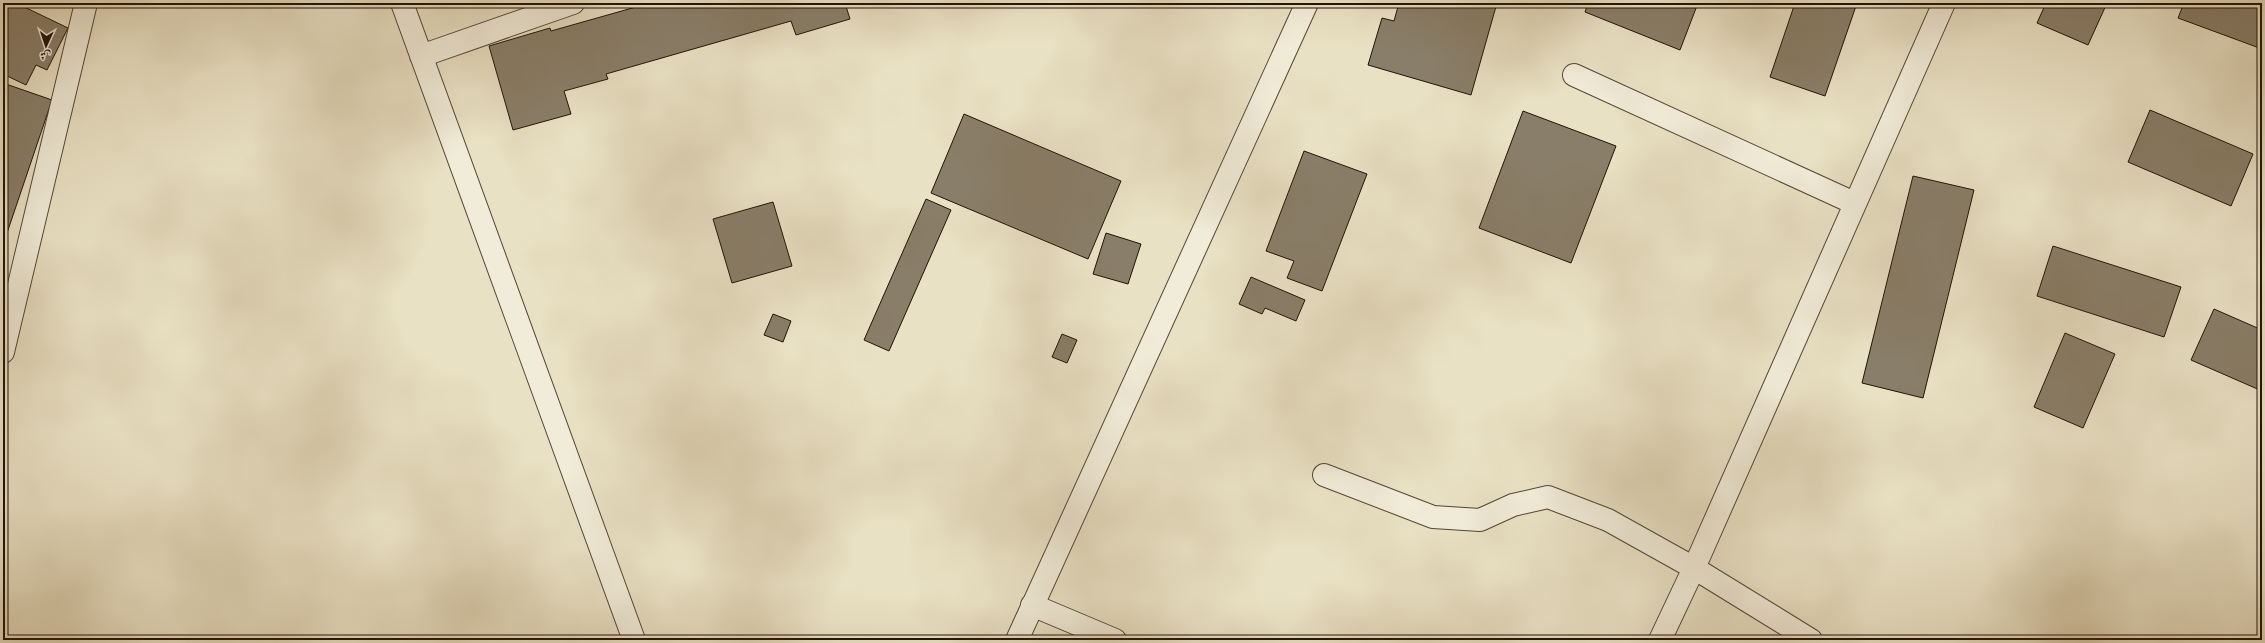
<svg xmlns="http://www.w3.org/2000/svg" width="2265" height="643" viewBox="0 0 2265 643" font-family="'Libre Caslon Text',Amiri,serif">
<rect width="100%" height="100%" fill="#e9e1c4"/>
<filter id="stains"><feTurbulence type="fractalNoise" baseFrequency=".005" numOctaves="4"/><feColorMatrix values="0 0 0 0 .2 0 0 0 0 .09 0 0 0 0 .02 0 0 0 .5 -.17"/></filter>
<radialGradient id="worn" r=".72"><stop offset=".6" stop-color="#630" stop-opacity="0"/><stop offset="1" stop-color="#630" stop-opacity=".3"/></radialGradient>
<!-- building -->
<path fill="#897e69" stroke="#211206" d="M5 3H16L68 28 47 70 36 65 26 85 3 74V8Z
M650 3H845L850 19 796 35 791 21 606 74 608 79 564 91 571 114 513 130 489 46 550 28 551 31Z
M1399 3H1497L1471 95 1368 65 1382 18 1394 21Z
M1588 3H1698L1680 50 1585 12Z
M1795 3H1857L1825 96 1770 77Z
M2046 3H2107L2088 45 2037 23Z
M2184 3H2262V49L2178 18Z
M3 83 52 100 7 233 3 231Z
M2150 110 2253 154 2231 206 2128 162Z
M1523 111 1616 146 1571 263 1479 228Z
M964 114 1121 181 1088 259 931 193Z
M1304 151 1367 174 1322 291 1287 278 1294 261 1266 251Z
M1913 176 1974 190 1923 398 1862 383Z
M926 199 951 210 889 351 864 340Z
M773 202 792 266 732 283 713 219Z
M1106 233 1141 244 1128 284 1093 274Z
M2053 246 2181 287 2164 337 2037 296Z
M1251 277 1305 300 1296 321 1265 308 1262 314 1239 304Z
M2214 309 2262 330V391L2191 360Z
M773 314 791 321 783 342 764 335Z
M2065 333 2115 354 2083 428 2034 407Z
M1062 334 1077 340 1067 363 1052 357Z"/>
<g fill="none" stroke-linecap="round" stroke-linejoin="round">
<!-- minor casing -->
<g stroke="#534636" stroke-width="24">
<path id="minor" d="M402 3 634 640
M421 56 573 3
M1574 75 1854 203
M3 352 86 3
M1324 475 1433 517 1480 520 1513 505 1548 497 1608 520 1694 568 1811 640
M1032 605 1115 640
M1017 640 1307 3
M1660 640 1694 568 1944 3"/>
</g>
<!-- minor -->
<use href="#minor" stroke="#f1ecd9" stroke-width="22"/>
</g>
<!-- margin -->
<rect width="2265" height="643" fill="none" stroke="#e9e1c4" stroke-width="16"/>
<rect x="4" y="4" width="2257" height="635" fill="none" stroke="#211206" stroke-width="2"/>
<rect x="8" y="8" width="2249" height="627" fill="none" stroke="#211206"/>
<!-- north arrow -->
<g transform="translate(46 46) rotate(183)" stroke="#f1ecd9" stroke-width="3" paint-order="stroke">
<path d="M0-3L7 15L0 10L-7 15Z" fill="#211206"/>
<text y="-6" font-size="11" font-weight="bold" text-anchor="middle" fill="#211206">ش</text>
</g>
<rect width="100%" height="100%" filter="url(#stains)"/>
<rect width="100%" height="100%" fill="url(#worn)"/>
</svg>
